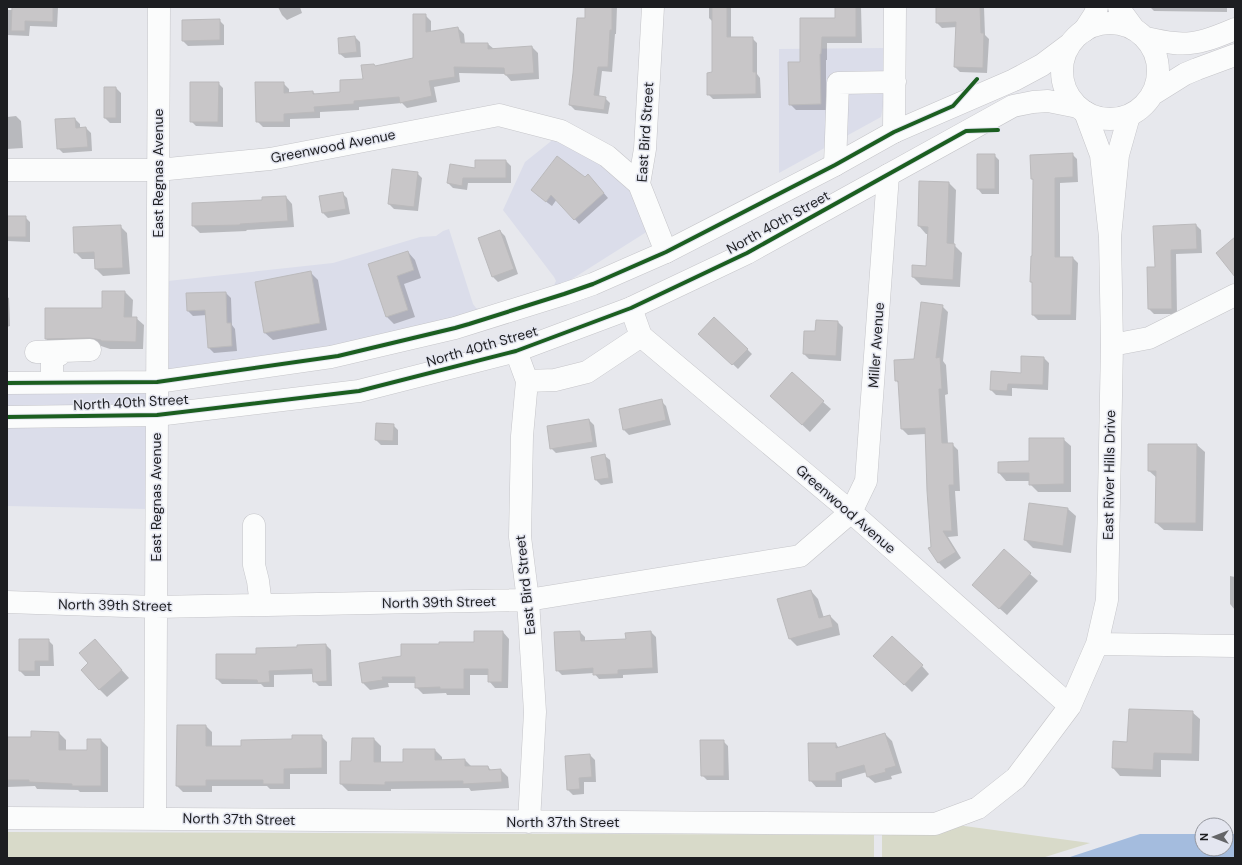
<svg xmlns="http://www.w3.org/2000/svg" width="1242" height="865" viewBox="0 0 1242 865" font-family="'DM Sans',sans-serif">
<rect width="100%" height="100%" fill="#e7e8ed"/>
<!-- built -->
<path fill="#dbddea" d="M885 48 883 106 881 117 779 173V49Z
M555 138 602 163 631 188 648 231 561 286 452 320 336 348 166 372 168 281 333 263 420 237 436 236 443 231 449 229 473 304 476 308 480 309 552 287 554 285 556 281 554 277 503 210 525 162Z
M148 390V407L7 409V391Z
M148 423 147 509 7 506V425Z"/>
<!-- green -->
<path fill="#d8dac9" d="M957 825 1090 843 1042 858H882V835L881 832Z
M7 832 874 835V858H7Z"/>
<!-- water -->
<path fill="#a4bcde" d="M1140 834H1202V849H1226V834H1235V858H1067Z"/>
<!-- shadow -->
<path fill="#0003" d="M13 7H57L58 8 57 27 30 26 29 36 7 35V10H13Z
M107 7H128L108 8Z
M278 7H300L302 13 287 20 282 15Z
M586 7H617L616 34H615L612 72 602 71 599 97 605 98 610 103 608 114 575 110 570 105 586 19Z
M709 7H731V38H752L757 43V74L760 78 761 98 713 99 708 94 713 73V22L709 18Z
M836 7H861L862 43H827V60H826V110H796L790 104 801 63V19L836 20Z
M937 7H984L985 35 989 39 987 73 960 72 955 67 957 27 942 28 937 23Z
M1150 7H1227V12L1154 11Z
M425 15 431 21V32L458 28 464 34 465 44H488L494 49 532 47 538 53 539 79 511 81 505 74 459 73 460 82 434 87 437 102 407 108 402 103 359 107V110L320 112V118L290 119V127H263L257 121 283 83 289 89V94L313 92 316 95 342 93 364 80 376 67 414 59Z
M219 20 224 25V45L188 46 183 41Z
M355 37 360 42 361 57 345 58 340 54Z
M218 83 223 88V127L196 126 191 121Z
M116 88 121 93V123H110L105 118Z
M16 116 21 121 23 148 7 149V117Z
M75 119 80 124V128H86L91 133 92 151 63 153 58 148Z
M1072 154 1077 159 1078 182 1060 183V258H1073L1078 263 1076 320H1038L1033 315V284L1031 282 1033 257 1034 181 1032 179Z
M994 155 999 160V194H982L978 189Z
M506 161 511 166V183H468L467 190 453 188 448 183 476 170Z
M417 173 422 178 418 211 394 209 389 204Z
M585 178 593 180 608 198 579 224 557 199 552 206 537 195Z
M949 183 956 190 954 245 962 253 960 287 921 285 913 277 927 267 929 234H926L919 226Z
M342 193 347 198 350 214 328 218 323 213 320 197Z
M286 197 292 204 294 227 246 230 247 231 200 233 193 226V204L263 201Z
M7 217H25L30 222V242L7 241Z
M1196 225 1201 230 1202 253 1176 254 1177 314H1154L1149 309 1156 268 1154 227Z
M120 226 127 233 130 274 103 276 96 269V259H82L75 252Z
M500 231 505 236 518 274 498 282 493 277 480 239Z
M408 252 415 260 421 278 404 284 415 317 394 324 387 317 370 265Z
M310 272 318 280 327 330 273 340 265 333Z
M103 292H125L133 300 132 318H136L144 325 143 349H110L98 345 54 346 46 339 103 309Z
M226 293 231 298 232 325 235 329 237 351 214 353 209 348 207 315 193 316 188 311Z
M7 297 9 298 10 326 7 327Z
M942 306 948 312 943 361 946 365 948 394 945 395 948 444H952L958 450 960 491H955L958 536 948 537 961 558 945 569 939 563 930 549 932 547 926 434 908 435 902 429 899 384 896 380 915 360Z
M817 321 838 322 843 327 841 361 809 359 804 354 816 332Z
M700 333 747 349 752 354 738 369Z
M1044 358 1049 363 1048 390 1012 388V396L996 395 991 390 1022 374Z
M771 396 823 402 831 409 810 432Z
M661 401 666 406 671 425 629 435 624 430Z
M589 420 594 425 597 447 556 453 551 448Z
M393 425 398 430V445H381L376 440Z
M1063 439 1071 446V492H1038L1030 484V481H1006L999 473 1030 462Z
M1197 445 1205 452 1203 531 1164 530 1156 523 1157 478 1149 471Z
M605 456 610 460 613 483 601 485 596 480Z
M1030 504 1068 509 1076 516 1071 553 1033 548 1025 540Z
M1030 574 1038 581 1007 615 981 592Z
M1230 576 1235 577V610L1230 604Z
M811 591 818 599 824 618 830 616 838 624 840 635 797 646 790 639Z
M503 632 509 639 508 688H495L489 681V675H470V695H447L446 693 423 694 416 687V683H388L389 687 370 690 363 683 360 664 402 657 440 645 475 642Z
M580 632 585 637V642L627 640 651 632 656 637 658 673 623 675V678L599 679 594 673 562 675 557 670Z
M48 640 53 645 54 666H40V676H25L20 671Z
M326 645 331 650 332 686H319L314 681V674L274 675V687H264L261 684H222L217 679V655H258Z
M102 648 129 678 107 697 99 689Z
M882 663 922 666 929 674 912 692Z
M1192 712 1200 719 1199 761 1161 760V777L1120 776 1113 768 1128 743Z
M206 726 212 732V747H242L321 736 327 742V774H290V789H270L267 786H212V792H183L177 786Z
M32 732 59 733 66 740V751H88L101 740 108 747V792H80L78 790 37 789 35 786 7 787V738H32Z
M885 734 892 741 902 773 891 776 892 779 875 783 868 777 867 772 842 779V787H816L810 780 836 744 839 748Z
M374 739 381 746V763H405L435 750 442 757V761L465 760 472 767H488L492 771 501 770 508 777 509 788 471 791 469 788 391 789V791H348L341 784 352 762Z
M723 741 728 746 729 780H707L702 775Z
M590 755 595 760 596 782H584V794L573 795 568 790Z"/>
<!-- building -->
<path fill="#c8c6c8" stroke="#bbbabc" d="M12 7H53V22L25 21V31H11Z
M585 7H612V30H610L608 67H598L594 95 606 97 604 110 569 105 573 73 577 18H585Z
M712 7H727V37H753V72H756V94L707 95V73L712 72Z
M835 7H856V37H822L821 54H820L821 104 789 105 788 62H800V18H835Z
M936 7H980L981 33H984L983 68 954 67 956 22 936 23Z
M413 14H426V32L458 27 461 43H488V49L532 46 534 73 505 75 504 68 454 67 455 77 429 81 432 96 400 103 399 97 354 101V104L314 107 315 112 284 114V122H256L255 82H284V93L313 91V94L340 92V80L363 79 361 65 374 64 375 66 413 58Z
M220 19V40L182 41V20Z
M355 36 357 52 339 54 338 38Z
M190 82H219L218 122H190Z
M104 87H116V118H104Z
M75 118 76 128 86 127 88 147 57 149 55 119Z
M1073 153V177L1055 178V257H1073L1071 315H1032V282H1030L1031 256H1032L1033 179H1031L1030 155Z
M977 154H995V189H977Z
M557 156 585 177 588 174 604 193 574 220 551 195 546 202 531 190Z
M475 160H506V178H463L462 186 447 183 450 164 475 168Z
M392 169 418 172 414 207 388 204Z
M919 181 949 182 947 243 955 244 953 280 912 277V265L926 266 928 227 918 226Z
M343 192 346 209 322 213 319 196Z
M286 196 288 221 240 224V225L192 226V203L262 200V197Z
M7 216H26V237H7Z
M1196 224 1197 249 1171 250 1172 309H1148L1147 267H1155L1153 226Z
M121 225 123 268 95 269 94 252 74 253 73 227Z
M500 230 514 269 492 277 478 238Z
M1235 237V277L1216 253Z
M408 251 414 270 397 276 408 310 386 317 368 264Z
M311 271 320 323 264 333 255 282Z
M102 291H125L124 317H137L136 342 101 341V340L90 338 45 339V308H102Z
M226 292 227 323H231L232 346 208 348 205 310 187 311 186 293Z
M921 302 943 305 936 358 940 357 942 389H939L942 443H953L954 485H949L952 531H943L956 552 938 563 928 548 931 547 927 491 925 428 901 429 898 381H895L894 360 914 359Z
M714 317 748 349 732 365 698 334Z
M816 320 838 321 836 356 803 354 804 331H815Z
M1021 356 1044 357 1043 385 1008 384 1007 391 990 390 991 371 1021 373Z
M792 372 824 401 802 425 770 396Z
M662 399 666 420 623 430 619 409Z
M589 419 593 442 550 449 547 426Z
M376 423 394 424 393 441 375 440Z
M1029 438H1064V484L1029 485V473H998V462L1029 461Z
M1148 444H1197L1196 523H1155L1156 471H1148Z
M605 454 609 478 595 480 591 457Z
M1029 503 1068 508 1063 546 1024 540Z
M1004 549 1031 573 999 609 972 585Z
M811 590 819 618 830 615 833 627 789 639 777 599Z
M474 631H503L502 682H488V669H464V689H440V687L415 688V677H382L383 680 362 683 359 663 401 656V644H439V642H474Z
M580 631 581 641 626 639 625 633 651 631 653 668 618 670V674L593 675V668L556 671 554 632Z
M892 636 923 665 904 685 873 656Z
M19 639H49V661H35V671H19Z
M95 639 122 670 99 690 81 670 88 663 79 653Z
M326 644 327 681 313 682 312 669 269 671 270 682 258 683 257 680 216 679V654H256V648L297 647V645Z
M1129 709 1193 711 1192 754 1154 753 1153 770 1112 768 1113 741 1127 742Z
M177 725H206V746H241V740L292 739V735H322V768L284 769V784H263V780H206V786H176Z
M31 731 59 732V750H87V739H101V786H72V784L29 782V780H7V737H31Z
M885 733 896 766 885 769 886 772 867 777 864 765 836 773V781H809L808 743H836V748Z
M352 738H374V762H403V749H435V760L465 759V766H488L489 770 501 769 502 782 463 784V781L385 782V785L340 784V761H351Z
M700 740H724V776H701Z
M590 754 592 777 579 778 580 789 567 790 565 756Z"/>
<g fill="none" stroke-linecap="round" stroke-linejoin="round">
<!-- minor casing -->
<g stroke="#c5c5c9" stroke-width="23">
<path id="minor" d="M653 7 645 149 639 184 666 252
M1119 7 1120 10 1134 29
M1084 31 1095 14 1097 7
M1085 112 1101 155 1110 237 1118 155 1129 116
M894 132 895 7
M835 165 838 83 895 82
M7 170H158L270 159 499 115 561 131 607 156 639 184
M631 308 641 336 851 512 1070 706
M1112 345 1149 338 1235 295
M516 351 527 381 522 436 520 537 528 600 535 712 529 822
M36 352 90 350
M527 381 555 380 587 372 641 336
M52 382V359L59 355
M254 525V565L258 581 261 605
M7 602 155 607 528 600 800 556 851 512 866 481 888 175
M1097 644 1235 646
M7 818 935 824 978 808 1016 778 1070 706 1097 644 1107 600 1112 345 1110 237
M155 818 159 7"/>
</g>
<!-- major casing -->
<g stroke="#c5c5c9" stroke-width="23">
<path id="major" d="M1062 71a48 48 0 1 1 96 0a48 48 0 1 1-96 0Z
M1146 38C1155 40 1164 42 1174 43 1195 46 1216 37 1235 29
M1153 94 1185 74 1197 69 1235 55
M7 383 157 382 331 357 455 328 564 294 593 284 666 252 835 165 894 132 1014 80 1042 65 1070 44
M7 417 157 415 359 391 516 351 631 308 747 253 1013 106 1033 102 1048 101 1078 107"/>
</g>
<!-- minor -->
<use href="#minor" stroke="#fbfcfc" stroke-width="22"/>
<!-- major -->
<use href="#major" stroke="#fbfcfc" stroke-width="22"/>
<!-- cycleway casing -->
<g stroke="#e4e6f0" stroke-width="6">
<path id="cycleway" d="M7 383 157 382 338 356 455 328 469 324 564 294 593 284 666 252 835 165 894 132 953 106 977 79
M7 417 157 415 359 391 516 351 631 308 747 253 966 131 998 130"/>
</g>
<!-- cycleway -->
<use href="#cycleway" stroke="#1b5e20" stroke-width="4"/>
</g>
<g text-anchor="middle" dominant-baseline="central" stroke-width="3" stroke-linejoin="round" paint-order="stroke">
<!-- street labels -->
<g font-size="14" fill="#1d1e21" stroke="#e4e6f0">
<text transform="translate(645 132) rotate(-86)">East Bird Street</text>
<text transform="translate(333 146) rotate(-11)">Greenwood Avenue</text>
<text transform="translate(158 173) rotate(-90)">East Regnas Avenue</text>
<text transform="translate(778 222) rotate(-29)">North 40th Street</text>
<text transform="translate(876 345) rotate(-86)">Miller Avenue</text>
<text transform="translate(482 346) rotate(-16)">North 40th Street</text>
<text transform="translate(131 402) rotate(-3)">North 40th Street</text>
<text transform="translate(1109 475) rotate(-89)">East River Hills Drive</text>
<text transform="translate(156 497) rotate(-90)">East Regnas Avenue</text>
<text transform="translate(846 509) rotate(41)">Greenwood Avenue</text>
<text transform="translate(525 585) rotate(-96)">East Bird Street</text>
<text transform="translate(439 602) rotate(-1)">North 39th Street</text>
<text transform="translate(115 605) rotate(1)">North 39th Street</text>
<text transform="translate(239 819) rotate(1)">North 37th Street</text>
<text x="563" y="822">North 37th Street</text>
</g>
</g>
<!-- border -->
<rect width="1242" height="865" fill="none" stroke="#1d1e21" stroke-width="16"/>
<!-- north arrow -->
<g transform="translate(1214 837) rotate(270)"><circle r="19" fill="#e4e6f0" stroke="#94969d"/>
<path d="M0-3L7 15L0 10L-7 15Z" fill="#646568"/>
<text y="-6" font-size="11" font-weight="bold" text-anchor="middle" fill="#1d1e21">N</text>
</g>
</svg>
